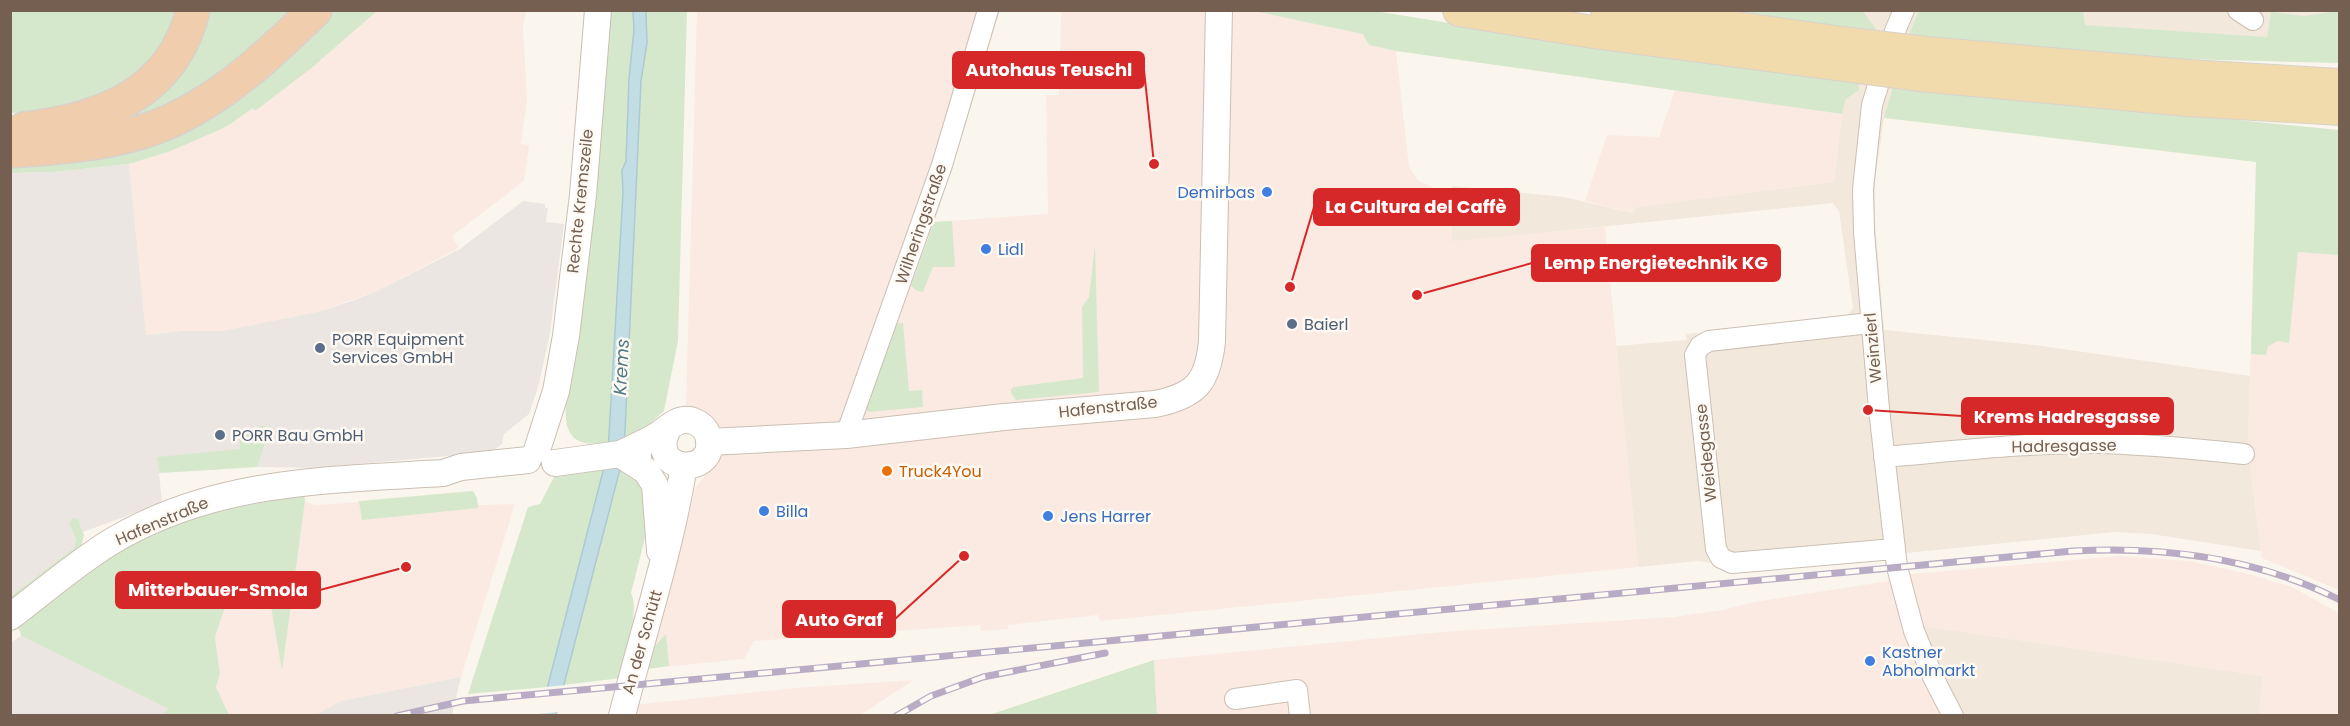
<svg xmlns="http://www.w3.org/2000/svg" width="2350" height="726" viewBox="0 0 2350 726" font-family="Poppins,sans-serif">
<rect width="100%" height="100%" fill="#fbf6ed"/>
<!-- residential -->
<path fill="#f2e8dc" d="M1863 11H1919L1908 36 1879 33Z
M1942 11H2339L2308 40 1973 18Z
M1858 82 1893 86 1884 118 1875 180V220L1884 330 2035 345 2250 376 2248 447 2261 551 2151 534 2114 532 1907 553 1732 567 1699 561 1638 567 1616 346 1687 340 1686 334 1845 318 1853 308 1839 211 1833 203 1452 242V186L1564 197 1633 213 1636 207 1834 182 1842 114 1846 99 1858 90Z
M1903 623 2263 676 2259 715H1944Z"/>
<!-- commercial -->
<path fill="#faeae2" d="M1193 10 1204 12 1205 10H1254L1364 34 1369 45 1396 51 1409 167 1418 180 1452 197V241L1605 227 1638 567 1100 621 1098 615 1008 625V629L981 631 980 625 754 641 744 659 643 669 667 598 696 487 710 469 722 440 717 425 708 414 697 408 686 406 697 11H1000L935 222 1048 214 1046 95H1059L1061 11Z
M361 11H526L523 29 527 99 521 144 529 145 524 181 452 236 459 248 377 291 318 312 266 324 223 331H182L146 335 129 164 171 151 226 127 253 108Z
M1675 90 1842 114 1834 182 1636 207 1633 213 1585 201 1607 135 1659 137Z
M2254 231 2339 233V590L2262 558 2248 447Z
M473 491 478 505 515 504 461 677 341 701 315 715H229L216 687 220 674 215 637 225 607 223 576 265 572 282 668 305 501 315 505 335 504Z
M2120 556 2190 561 2248 574 2292 587 2339 613 2340 715H2259L2263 676 1904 623 1944 715H1157L1154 660 1442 632 1674 617 1723 610 1754 602 1889 581 1912 574Z
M914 680 860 715 631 716 634 705 795 688Z"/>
<!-- industrial -->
<path fill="#ebe6e1" d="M129 164 146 335 182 331H223L318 312 349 302 377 291 460 249 523 201 545 204V208H548L546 222 564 224 550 333 539 384 529 414 504 434 502 444 494 450 482 453 311 468 257 467 159 473 162 503 83 532 78 519 69 524 76 540 74 548 11 596V173L53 172Z
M21 636 170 709 161 716 11 715 10 643Z
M461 677 452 715H315L341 701Z"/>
<!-- green -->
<path fill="#d6e8cc" d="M10 11H181L166 46 136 80 58 111 11 113Z
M206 11H304L173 111 83 130Z
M325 11H377L309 70 255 111 253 108 226 127 171 151 129 164 53 172 11 173V158L112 146Z
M609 11H633L634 30 629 79 626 161 622 170 623 193 609 442C594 444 577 447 569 431 560 414 572 370 575 350 590 237 598 124 609 11Z
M646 11H687L678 341 664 411 639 433 625 439 641 81 647 43Z
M1254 11H1375L1645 55 1858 82 1859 90 1846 99 1842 114 1396 51 1369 45 1363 34Z
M1721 11H1863L1879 33Z
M1919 11H2083L2085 25 2267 37 2271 12 2304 16 2339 11V63L2181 59 1908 36Z
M1893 86 2339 130V255L2298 252 2289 343 2278 341 2268 346 2266 355 2251 354 2256 162 1884 118Z
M952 221 955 267H933L923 292 917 291 911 286 934 222Z
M1095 246 1099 392 1016 400 1011 393V389L1014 387 1083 378 1082 307 1089 297Z
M897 323H903L909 391 922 390 923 407 868 412 866 408Z
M261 426 266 427 268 434 257 467 159 473 157 457 240 449V438Z
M605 468 548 687 468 694 528 507 540 504 555 475Z
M620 469 631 471 645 487 646 534 631 593C640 608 625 660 621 678L564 685Z
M473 491 477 498 478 508 362 520 359 501Z
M304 492 305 501 282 671 265 572 223 576 225 607 215 637 220 674 216 687 229 715H161L169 709 21 636 18 624 114 551 190 516 270 501 276 495Z
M72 518 78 519 84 535 81 547 11 606V596L74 548 76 540 69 524Z
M666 634 669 666 647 669 654 647Z
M1154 660 1157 715H989Z"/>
<!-- water -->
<path fill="#c2dde3" stroke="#aacbd4" stroke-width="1.5" d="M633 11H646L647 43 641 81 624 454 556 715 540 716 608 452 623 193 622 170 626 161 629 79 634 30Z"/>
<!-- pier -->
<path fill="#fbf6ed" d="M567 685 560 712 538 714 545 687Z"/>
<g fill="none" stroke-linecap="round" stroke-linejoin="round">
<!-- minor casing -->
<g stroke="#ccbfb3" stroke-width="22">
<path id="minor" d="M1904 10 1895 31 1872 105 1863 189 1864 232 1879 409 1897 567 1914 631 1933 677 1953 716
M2238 10 2253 20
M1870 323 1709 341 1700 346 1695 355 1716 549 1721 558 1732 563 1894 549
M846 435 942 165 988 10
M1884 457C1956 451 2030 442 2103 443 2150 445 2197 449 2244 454
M1235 699 1297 690 1300 716"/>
</g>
<!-- tertiary casing -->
<g stroke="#ccbfb3" stroke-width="28">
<path id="tertiary" d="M709 442 846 435 1004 417 1155 404C1195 396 1208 383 1212 341L1219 10
M537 450 556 391 566 336 583 195 598 10
M620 454C633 448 646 442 658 435 664 431 670 425 677 422 683 419 690 419 695 422 703 425 708 432 709 440 715 478 644 473 669 427
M620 454 646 471 655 485 660 551
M555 463 620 454 638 456
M10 617C43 592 74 565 109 543 212 480 327 480 443 473L461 467 528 460
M622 716C643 632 670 551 684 466"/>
</g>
<!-- primary casing -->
<g stroke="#d8d2ce" stroke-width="34">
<path id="primary" d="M1459 10 1593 32 1843 65
M1607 10 1850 44
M1927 53 2189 76 2340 85
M1919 75 2187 100 2340 109"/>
</g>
<!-- trunk casing -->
<g stroke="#d8d2ce" stroke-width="36">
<path id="trunk" d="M24 129C101 120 173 94 193 10
M10 151C66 147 126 143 177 118 230 92 273 51 315 10"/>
</g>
<!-- minor -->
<use href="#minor" stroke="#fff" stroke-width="20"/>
<!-- tertiary -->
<use href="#tertiary" stroke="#fff" stroke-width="26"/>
<!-- primary -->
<use href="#primary" stroke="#f1dbad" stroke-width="32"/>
<!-- trunk -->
<use href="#trunk" stroke="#f0cdac" stroke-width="33"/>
<!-- rail casing -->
<g stroke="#baabc5" stroke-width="7">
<path id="rail" d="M397 716 463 701 2073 551C2165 546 2257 558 2340 600
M896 716 931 696 983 677 1105 653"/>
</g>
<!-- rail -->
<use href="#rail" stroke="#fefaf3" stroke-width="4.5" stroke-dasharray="14" stroke-linecap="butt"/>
<!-- primary-bridge casing -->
<g stroke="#d8d2ce" stroke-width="34" stroke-linecap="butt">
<path id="primary-bridge" d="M1850 44 1927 53
M1843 65 1919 75"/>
</g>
<!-- primary-bridge -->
<use href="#primary-bridge" stroke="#f1dbad" stroke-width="32"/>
</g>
<!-- markers -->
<g fill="#3f7fe0" stroke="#fefaf3" stroke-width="2">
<circle cx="1267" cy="192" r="6"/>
<circle cx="986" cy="249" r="6"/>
<circle cx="764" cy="511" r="6"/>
<circle cx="1048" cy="516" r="6"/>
<circle cx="1870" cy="661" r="6"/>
</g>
<g fill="#5c6f8a" stroke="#fefaf3" stroke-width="2">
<circle cx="1292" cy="324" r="6"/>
<circle cx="320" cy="348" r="6"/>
<circle cx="220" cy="435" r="6"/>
</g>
<circle fill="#e8710a" stroke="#fefaf3" stroke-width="2" cx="887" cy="471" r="6"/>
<g text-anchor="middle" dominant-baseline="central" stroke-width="5" stroke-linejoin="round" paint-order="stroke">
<!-- shop labels -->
<g font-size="16" fill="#366cbe" stroke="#fefaf3" text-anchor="start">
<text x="1255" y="192" text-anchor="end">Demirbas</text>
<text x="998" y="249">Lidl</text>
<text x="776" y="511">Billa</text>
<text x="1060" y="516">Jens Harrer</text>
<text x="1882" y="652">Kastner<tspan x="1882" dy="18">Abholmarkt</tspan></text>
</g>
<!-- street labels -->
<g font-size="16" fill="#745f51" stroke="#fefaf3">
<text transform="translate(580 201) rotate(-84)">Rechte Kremszeile</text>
<text transform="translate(921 224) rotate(-71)">Wilheringstraße</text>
<text transform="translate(1873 348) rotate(-95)">Weinzierl</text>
<text transform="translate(1108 407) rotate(-6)">Hafenstraße</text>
<text transform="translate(2064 446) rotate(-1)">Hadresgasse</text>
<text transform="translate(1706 453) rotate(-96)">Weidegasse</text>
<text transform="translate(162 521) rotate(-23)">Hafenstraße</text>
<text transform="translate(642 642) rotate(-74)">An der Schütt</text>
</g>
<!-- service labels -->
<g font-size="16" fill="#4e5e75" stroke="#fefaf3" text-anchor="start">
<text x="1304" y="324">Baierl</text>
<text x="332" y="339">PORR Equipment<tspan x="332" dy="18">Services GmbH</tspan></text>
<text x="232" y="435">PORR Bau GmbH</text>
</g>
<!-- food labels -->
<g font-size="16" fill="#c56008" stroke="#fefaf3" text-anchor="start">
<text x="899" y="471">Truck4You</text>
</g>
<!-- water labels -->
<g font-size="18" font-style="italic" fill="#4d7985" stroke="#fefaf3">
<text transform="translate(621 367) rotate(-87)">Krems</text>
</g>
</g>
<!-- callouts -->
<path fill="none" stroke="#d62828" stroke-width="2" d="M1154 164L1144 70M1290 287L1314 207M1417 295L1532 263M1868 410L1962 416M406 567L320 590M964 556L895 619"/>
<g fill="#d62828" stroke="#fefaf3" stroke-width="2">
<circle cx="1154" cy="164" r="6"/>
<circle cx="1290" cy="287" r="6"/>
<circle cx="1417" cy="295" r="6"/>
<circle cx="1868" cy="410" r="6"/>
<circle cx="406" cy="567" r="6"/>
<circle cx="964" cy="556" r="6"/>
</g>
<g fill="#d62828" stroke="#d62828" stroke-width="2">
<rect x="953" y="52" width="191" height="36" rx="6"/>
<rect x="1314" y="189" width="205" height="36" rx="6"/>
<rect x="1532" y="245" width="248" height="36" rx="6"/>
<rect x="1962" y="398" width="211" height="36" rx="6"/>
<rect x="116" y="572" width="204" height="36" rx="6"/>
<rect x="783" y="601" width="112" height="36" rx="6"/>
</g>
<g font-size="18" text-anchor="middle" font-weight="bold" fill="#fff">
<text x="1049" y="76">Autohaus Teuschl</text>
<text x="1416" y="213">La Cultura del Caffè</text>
<text x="1656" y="269">Lemp Energietechnik KG</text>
<text x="2067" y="423">Krems Hadresgasse</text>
<text x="218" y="596">Mitterbauer-Smola</text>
<text x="839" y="626">Auto Graf</text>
</g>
<!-- border -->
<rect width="2350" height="726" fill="none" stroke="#745f51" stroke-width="24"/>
</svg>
